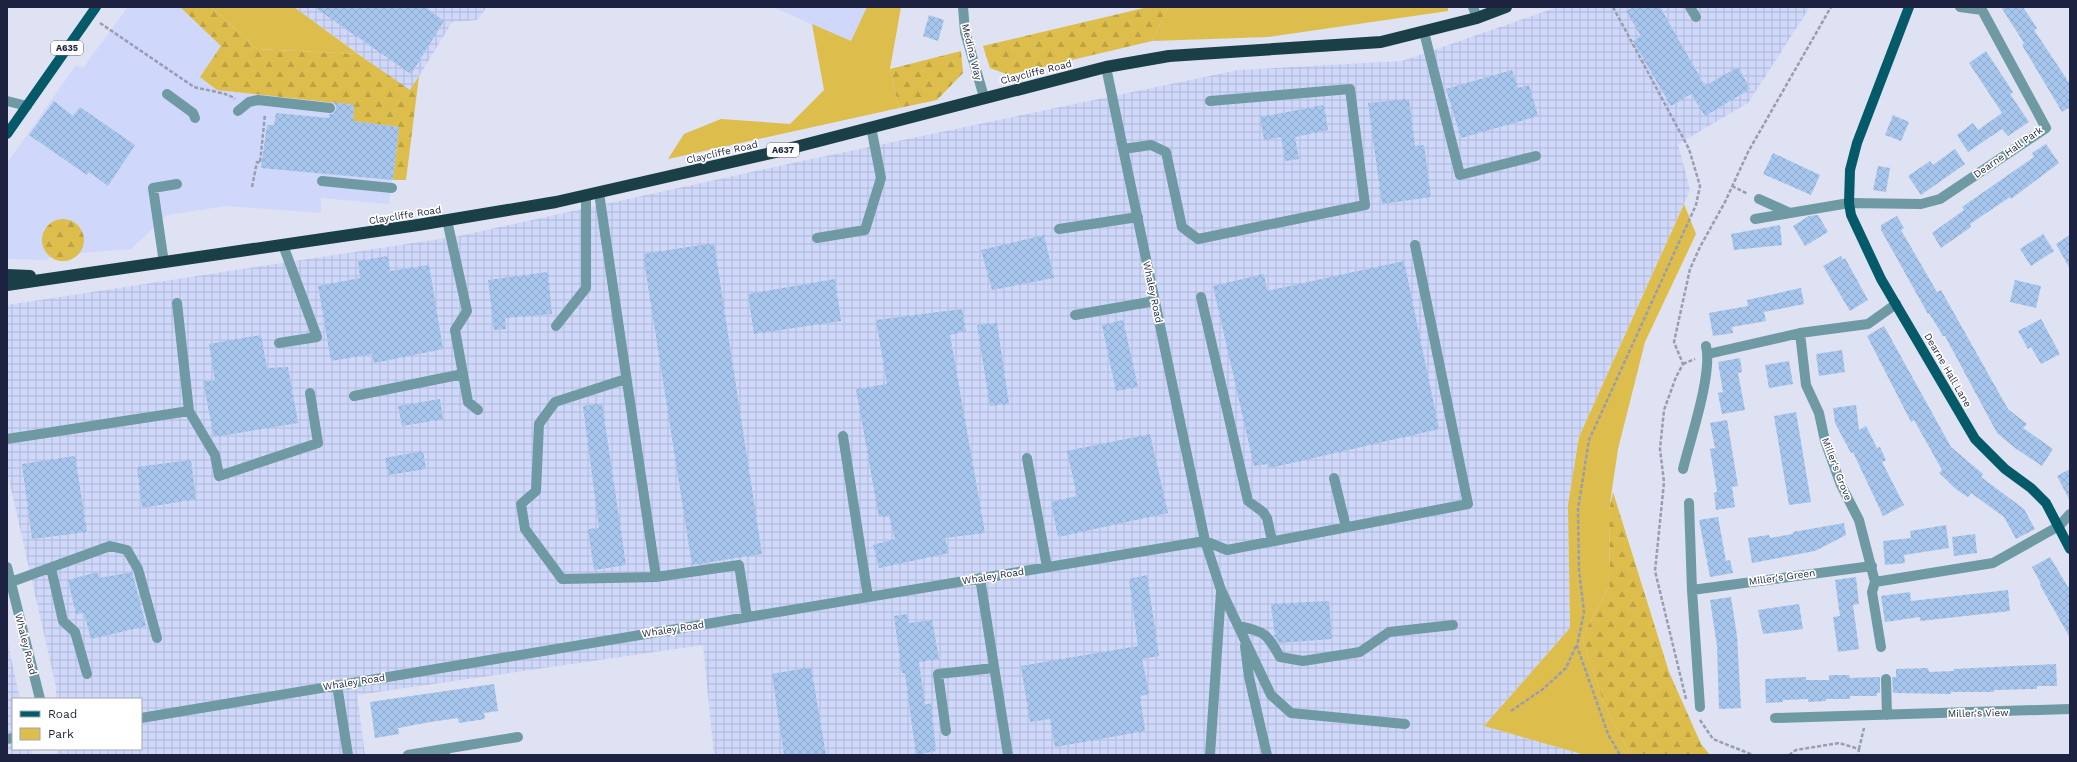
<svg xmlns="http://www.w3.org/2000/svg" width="2077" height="762" viewBox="0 0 2077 762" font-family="'Work Sans',sans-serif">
<defs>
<pattern id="industrial-grid" width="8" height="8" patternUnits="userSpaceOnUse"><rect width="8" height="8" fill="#cfd8fa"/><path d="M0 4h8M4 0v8" fill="none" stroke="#b1b9d7"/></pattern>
<pattern id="forest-firs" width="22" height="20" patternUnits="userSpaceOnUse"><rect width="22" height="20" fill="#ddbd4b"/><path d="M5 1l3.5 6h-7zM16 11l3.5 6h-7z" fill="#bda243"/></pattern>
<pattern id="building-cross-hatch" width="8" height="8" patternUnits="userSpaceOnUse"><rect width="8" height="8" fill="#a7c6ed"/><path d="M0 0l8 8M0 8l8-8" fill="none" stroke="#8faacc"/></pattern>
</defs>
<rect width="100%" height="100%" fill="#dee2f2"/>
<!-- built -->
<path fill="#cfd8fa" d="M128 7H180L222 47 201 77 217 90 354 105 353 121 399 127 389 204 321 198V213L226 206 167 215 131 249 80 253 67 261 55 260 50 257 47 260 7 259V163L76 65 83 68Z
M773 7H867L851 42Z"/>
<!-- industrial -->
<path fill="url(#industrial-grid)" d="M294 7H487L477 20 452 22 410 91Z
M1558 7H1810L1748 103 1678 144 1690 190 1579 437 1568 505 1570 628 1484 726 1585 755H714L703 645 357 695 365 755H57V749H141V699H56V687L7 471V305L459 236 802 161 1238 70 1402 61Z
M7 639 20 699H13V749H32L33 755H7Z"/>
<!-- green -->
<path fill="#ddbd4b" d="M211 7H294L358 54 257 49Z
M867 7H901L890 69 899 108 668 159 684 134 721 119 790 124 824 90 812 24 851 41Z
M1168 7H1448V11L1268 37 1152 41Z
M1684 204 1696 234 1645 342 1618 449 1609 510 1610 585 1582 637 1603 701 1630 755H1585L1484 726 1570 628 1568 505 1579 437Z"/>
<!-- forest -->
<path fill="url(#forest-firs)" d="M180 7H211L257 49 358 54 410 90 419 76 406 180H393L399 127 353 121 354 105 217 90 200 77 221 46Z
M1148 7H1168L1152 41 1009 75 990 68 983 46Z
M961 51 963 73 937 100 899 108 890 69Z
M42 240a21 21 0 1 1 42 0a21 21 0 1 1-42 0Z
M1613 492 1669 672 1701 744 1710 755H1630L1603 701 1582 637 1610 585 1609 510Z"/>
<!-- building -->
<path fill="url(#building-cross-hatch)" d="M314 7H425L444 21 411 74Z
M1634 7H1660L1705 86 1738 67 1750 89 1705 116 1691 94 1671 106 1633 41 1641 36 1626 11Z
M2001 7H2023L2037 28 2034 30 2070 84V107L2062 112 2022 45 2024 43Z
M929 15 944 20 938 41 923 36Z
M1986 51 2013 92 2010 94 2029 122 2008 136 2002 129 1968 152 1957 135 1973 123 1978 130 2002 113 1969 63Z
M1512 70 1518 88 1529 85 1538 116 1461 138 1446 89Z
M1409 99 1415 146 1424 145 1431 197 1382 204 1368 103Z
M54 101 73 116 80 107 135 145 108 186 89 172 87 175 29 135Z
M332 102 354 105 353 121 399 127 393 180 261 168 267 125H274L276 113 329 118V114H333L336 109V105Z
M1324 105 1328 130 1295 137 1299 159 1285 161 1281 137 1264 140 1260 117Z
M1893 115 1909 122 1901 141 1885 135Z
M2046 144 2059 163 2011 199 2010 197 1970 224 1971 227 1941 248 1932 233 1964 210 1962 207 2034 157 2032 153Z
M1955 149 1965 164 1921 195 1908 176 1930 161 1933 165Z
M1773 153 1820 175 1811 195 1763 174Z
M1878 166 1890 168 1886 192 1873 190Z
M1818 215 1828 232 1805 246 1793 226 1809 216Z
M1897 216 1904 228 1901 230 1937 292 1941 290 2008 409 2027 424 2023 428 2053 449 2042 466 2015 448 1997 433 1945 336H1943L1929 313 1928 314 1881 230V225Z
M1780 225 1782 245 1734 250 1731 234Z
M2043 234 2054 251 2031 266 2020 249Z
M1044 235 1054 278 992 290 981 250Z
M2070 235V269L2056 244Z
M714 243 762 554 692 565 643 254Z
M388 256 390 271 429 265 443 349 374 363 372 354 331 361 318 286 360 278 358 261Z
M1841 256 1843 260 1845 258 1868 300 1850 311 1823 266Z
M1404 261 1439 429 1270 468 1268 464 1254 466 1213 286 1264 274 1267 291Z
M548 272 552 314 505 318 506 329 494 330 488 280Z
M835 279 841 321 754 334 748 294Z
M2015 280 2041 286 2036 308 2010 302Z
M1801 288 1804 304 1764 312 1766 321 1732 327 1733 333 1713 336 1709 313 1748 306 1747 300Z
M962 309 966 331 950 335 985 533 945 538 949 553 879 568 873 545 895 539 889 516 879 517 856 389 887 384 876 320Z
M2041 319 2060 354 2041 364 2031 347 2028 349 2018 331Z
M1123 320 1138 387 1116 391 1102 325Z
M997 323 1009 404 990 406 977 325Z
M1884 326 1951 447 1983 474 1981 477 2024 509 2035 529 2016 539 2004 517 1971 493 1968 497 1957 490 1939 473 1942 470 1914 420 1911 422 1867 336Z
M261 335 267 368 288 367 298 423 214 437 203 381H215L209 344Z
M1842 350 1845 372 1819 376 1816 354Z
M1740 358 1742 372 1738 373 1745 410 1722 414 1718 393 1723 392 1718 362Z
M1789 361 1793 384 1769 388 1765 365Z
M440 399 443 419 402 426 398 406Z
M602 403 626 565 594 570 588 529 599 528 583 406Z
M1856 405 1859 430 1866 426 1877 448 1880 447 1886 460 1882 462 1904 505 1883 516 1853 452 1851 453 1835 423 1833 408Z
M1796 412 1811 502 1789 505 1774 416Z
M1727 420 1738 486 1732 487 1735 507 1716 510 1714 493 1717 492 1710 449 1715 448 1710 423Z
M1150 434 1168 513 1058 537 1051 502 1077 496 1067 451Z
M423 451 426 469 388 475 385 458Z
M75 456 87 532 32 539 22 464Z
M191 460 196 499 142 508 137 467Z
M2070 469V501L2057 476Z
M1718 517 1726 561 1730 560 1733 573 1710 577 1699 520Z
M1844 523 1846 535 1815 551 1752 563 1748 538 1769 535 1770 538 1793 534V532Z
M1946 525 1949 548 1904 555 1905 563 1885 565 1883 541 1911 538 1910 531Z
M1975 534 1977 553 1954 556 1952 537Z
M2050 557 2070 590V638L2040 585 2041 584 2032 567Z
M98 572 99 578 132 572 146 626 91 639 84 613 76 614 68 580Z
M1147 575 1159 656 1142 659 1149 694 1140 696 1145 731 1055 747 1050 719 1030 722 1021 666 1138 646 1129 579Z
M1856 577 1859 604 1853 605 1859 649 1838 652 1833 617 1840 616 1835 580Z
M2008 590 2010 611 1920 621V617L1885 622 1881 596 1910 592 1911 601Z
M1731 597 1737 636 1741 708 1719 709 1717 646 1710 600Z
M1329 601 1332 639 1279 643 1275 637 1271 604Z
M1799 604 1803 629 1763 634 1758 610Z
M907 614 909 623 932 620 939 659 919 662 925 705 931 703 936 751 916 755 905 673H902L894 616Z
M2056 664 2057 686H2037V689L1994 690V692H1951V694L1893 693 1892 677H1896V669L1928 668 1929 672 1954 671V669Z
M811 667 826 755H784L772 674Z
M1829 675H1849L1850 678 1880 677V693H1877V696H1850V699H1826V701L1808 702V699L1783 700V702L1766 703 1765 679 1806 677V680H1829Z
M494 684 498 711 484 713 485 719 459 723 458 718 430 722 398 728 399 734 375 738 370 702Z"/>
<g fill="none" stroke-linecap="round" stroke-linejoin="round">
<!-- path -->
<path stroke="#989db2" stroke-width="2.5" stroke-dasharray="4 2" stroke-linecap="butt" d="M1613 7 1689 149 1700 186 1696 205 1589 440 1578 509 1579 570 1584 612 1577 646 1608 734 1620 755
M100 23 194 87C205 90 229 93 235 99
M1732 186 1748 194
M252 187 257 162 260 163 265 114
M1683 364 1695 359
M1686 699 1655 571 1664 482 1660 449 1664 410 1676 377 1683 364 1674 342 1690 269 1700 247 1725 202 1748 152 1831 7
M1511 711 1543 689 1566 668 1576 646
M1700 720 1713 739 1753 755
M1859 749 1864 728
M1789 755 1796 750 1839 743 1859 749 1858 755"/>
<!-- minor -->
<path stroke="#6f9aa4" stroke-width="10" d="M963 7 965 32 984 97
M1473 7 1477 18
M1690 7 1696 17
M1424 32 1460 175 1536 156
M1106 67 1205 541 1221 590 1271 695 1291 713 1405 724
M167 94 193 113 195 118
M7 101 27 106
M238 111 249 102 258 100 330 108
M1123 149 1151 145 1166 152 1182 227 1198 239 1365 205 1350 89 1210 101
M322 181 392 188
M599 193 656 577 739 565 747 617
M1759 199 1790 213 1849 203 1921 204 1940 199 2046 128 1982 10 1960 7
M1755 219 1790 213
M447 220 467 311 455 330 468 402 478 410
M1059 229 1138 217
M817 238 865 230 881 178 871 127
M164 263 153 188 177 184
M1201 297 1248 501 1263 512 1267 518 1272 541
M1896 304 1868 324 1800 333 1806 385 1819 413 1825 441 1841 485 1859 520 1875 582 1993 563 2059 526 2070 514
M1075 315 1155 301
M556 326 586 288V196
M279 343 317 337 283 245
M1708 354 1800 333
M626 379 555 402 539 424 536 491 521 504 525 529 562 579 656 577
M354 396 463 374
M189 411 215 455 219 476 318 443 310 393
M843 436 868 597
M7 439 189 411 177 303
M1027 458 1047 567
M1683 469C1690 440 1713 373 1706 346
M1334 478 1346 527
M1689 503 1692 590 1700 707
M7 567 40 699
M51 568 63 621 75 632 87 674
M980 578 1008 755
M11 582 110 546 127 550 138 569 157 638
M1875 582 1872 592 1881 647
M1692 590 1872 566
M1238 626C1265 631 1267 634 1280 657L1303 661 1360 652 1389 632 1453 625
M1245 646 1249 677 1267 755
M1886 679 1887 715
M337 685 348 755
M141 718 1205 541 1227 550 1468 504 1415 245
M1775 718 2070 709
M946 731 938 674 994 668
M7 739 13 738
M444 749 518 737
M408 755 444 749 445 755
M1210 755 1221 592"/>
<!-- major -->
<path stroke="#055a69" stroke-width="10" d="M1909 7 1857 143 1850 170 1849 203 1851 215 1881 279 1975 439 2005 469 2031 488 2046 503 2070 549
M7 134 96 7"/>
<!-- highway -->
<path stroke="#1b3f47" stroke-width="12" d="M7 275 30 276
M7 285 418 225 556 202 780 151 1106 67 1169 56 1381 42 1477 18 1506 7"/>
</g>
<g text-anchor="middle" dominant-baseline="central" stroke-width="3.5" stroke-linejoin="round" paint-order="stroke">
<!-- shield labels -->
<g fill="#fff" stroke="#606479" stroke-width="1">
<rect x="51" y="41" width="32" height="14" rx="3"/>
<rect x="767" y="143" width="32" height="14" rx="3"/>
</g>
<g font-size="9" font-weight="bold" fill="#1c223f">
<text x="67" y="48">A635</text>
<text x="783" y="150">A637</text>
</g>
<!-- street labels -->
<g font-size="10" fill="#1c223f" stroke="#fff">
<text transform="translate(972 52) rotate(76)">Medina Way</text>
<text transform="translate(1036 72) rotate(-14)">Claycliffe Road</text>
<text transform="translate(722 152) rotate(-13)">Claycliffe Road</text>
<text transform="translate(2008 152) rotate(-35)">Dearne Hall Park</text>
<text transform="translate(405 215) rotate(-9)">Claycliffe Road</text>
<text transform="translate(1153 292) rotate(78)">Whaley Road</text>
<text transform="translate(1948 370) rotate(60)">Dearne Hall Lane</text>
<text transform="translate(1837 469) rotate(69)">Miller's Grove</text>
<text transform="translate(993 576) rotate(-9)">Whaley Road</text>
<text transform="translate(1782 577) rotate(-8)">Miller's Green</text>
<text transform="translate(673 629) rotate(-9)">Whaley Road</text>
<text transform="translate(26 644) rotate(76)">Whaley Road</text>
<text transform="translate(354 682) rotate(-9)">Whaley Road</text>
<text transform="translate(1978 713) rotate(-1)">Miller's View</text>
</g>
</g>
<!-- border -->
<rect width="2077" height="762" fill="none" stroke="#1c223f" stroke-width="16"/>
<!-- legend -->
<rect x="12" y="698" width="130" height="52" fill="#ffffff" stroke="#a4a7b2"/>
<rect x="20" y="711" width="20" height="6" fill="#055a69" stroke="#a4a7b2"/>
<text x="48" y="718" font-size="12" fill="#1c223f">Road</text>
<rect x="20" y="728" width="20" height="12" fill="#ddbd4b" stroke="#a4a7b2"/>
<text x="48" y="738" font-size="12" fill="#1c223f">Park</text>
</svg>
